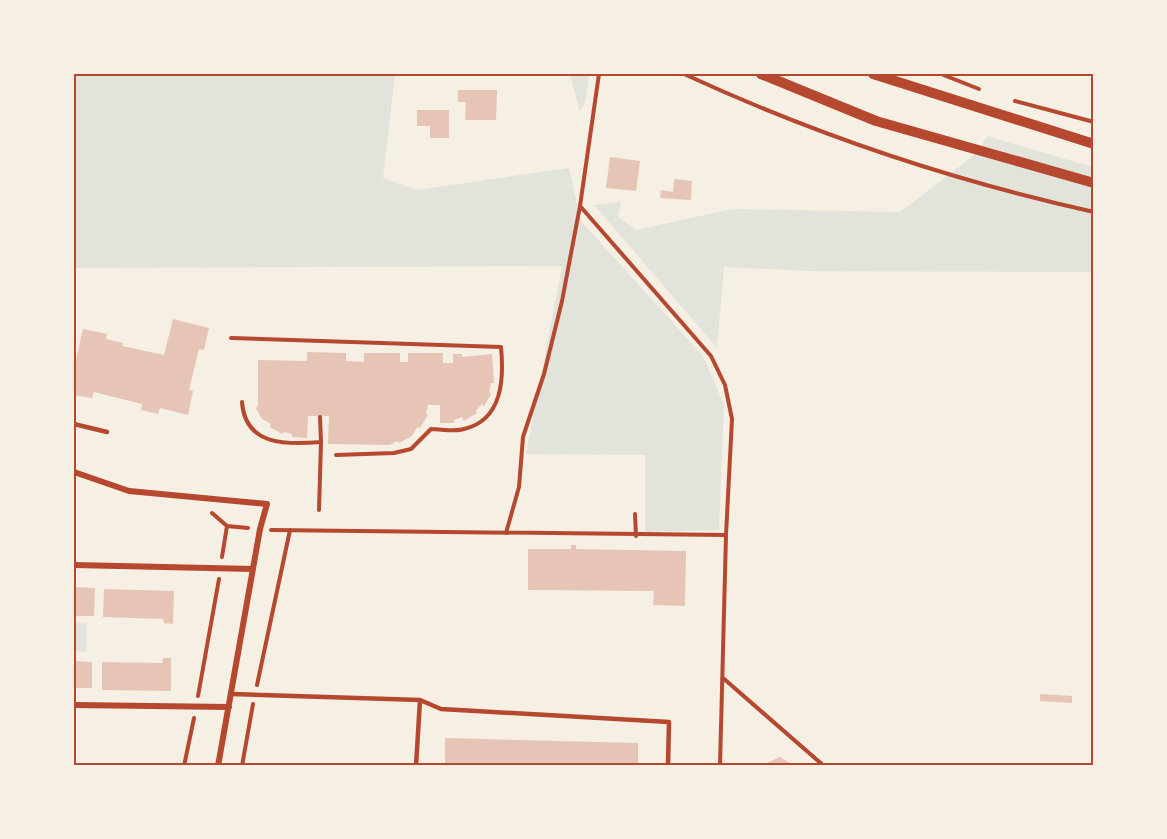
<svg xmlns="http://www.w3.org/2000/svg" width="1167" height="839" viewBox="0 0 1167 839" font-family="Roboto,sans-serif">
<rect width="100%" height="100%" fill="#f6efe4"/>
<!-- green -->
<path fill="#e2e4dc" d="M74 74H395L383 178 417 190 569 168 581 221 703 356 724 405 719 530 645 532V455L526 454 562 266 74 268Z
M570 74H589L586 99 580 112Z
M987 136 1093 167V272L809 271 724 267 717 348 594 205 621 202 618 217 636 230 732 209 900 212 977 153Z
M74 622 87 623 86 652 74 651Z"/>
<!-- building -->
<path fill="#e6c5b7" d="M458 90H497L496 120H465L466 102H458Z
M417 110H449V138H430V126H417Z
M610 157 640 161 636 191 606 188Z
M674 179 692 181 691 200 660 198 661 190 673 192Z
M173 319 209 328 204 350 199 349 189 390 193 391 188 415 160 408 158 414 141 410 142 404 94 392 92 398 74 395V368L83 329 107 334 106 339 123 343 122 346 164 355Z
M307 352 346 353V361L364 362V353H400V362H408V353H443V363H453V354H462V357L492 354 494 383H491L489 392 491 394 484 406 482 404 476 411 477 413 464 421 462 417 454 420V423H440V405H428L426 413 428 415 420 428 417 427 412 436 399 443 397 441 390 445 328 444 329 416H308L307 438 292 437V434L284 432 282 434 270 427 271 424 262 419 256 408 258 405V360L307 361Z
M571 545H576V549L686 551 685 606 653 605 654 591 528 590V549H571Z
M74 587 95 588 94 616H74Z
M104 589 174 591 173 624 164 623 163 619 103 617Z
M163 658H171V691L102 690V662L162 663Z
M74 661 92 662V688H74Z
M1040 694 1072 696V703L1040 701Z
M445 738 638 743V766H445Z
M780 757 794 766H767V763Z"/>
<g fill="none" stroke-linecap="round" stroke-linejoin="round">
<!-- path -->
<path stroke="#b5482f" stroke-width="4" d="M599 74 580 206 711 356 725 385 732 419 726 535 720 766
M684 74C814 134 954 181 1094 212
M941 74 979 89
M1015 101 1094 122
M231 338 501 347C504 378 503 420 464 429 455 432 441 429 431 429L411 449 394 453 336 455
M242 402C245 446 287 445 321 442L319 510
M320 417 321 442
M212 513 227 526
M635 514 636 536
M271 530 726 535
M506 533 519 487 523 437 544 374 562 301 580 206
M222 557 227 526 248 528
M723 678 824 766
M257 685 290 530
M198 696 219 579
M184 766 194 718
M242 766 253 704"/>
<!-- service -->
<path stroke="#b5482f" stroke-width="4.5" d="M74 424 107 432
M232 694 420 700 441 709 669 722 668 766
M416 766 420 700"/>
<!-- minor -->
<path stroke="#b5482f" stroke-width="6" d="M74 472 129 491 267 504 260 529 218 766
M74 565 253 569
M74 705 229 707"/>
<!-- tertiary -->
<path stroke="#b5482f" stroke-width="10" d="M761 74 876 121 1094 183
M873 74 1094 144"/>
</g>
<!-- border -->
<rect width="1167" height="839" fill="none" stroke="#f6efe4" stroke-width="150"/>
<rect x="75" y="75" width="1017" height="689" fill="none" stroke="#b5482f" stroke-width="2"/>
</svg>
